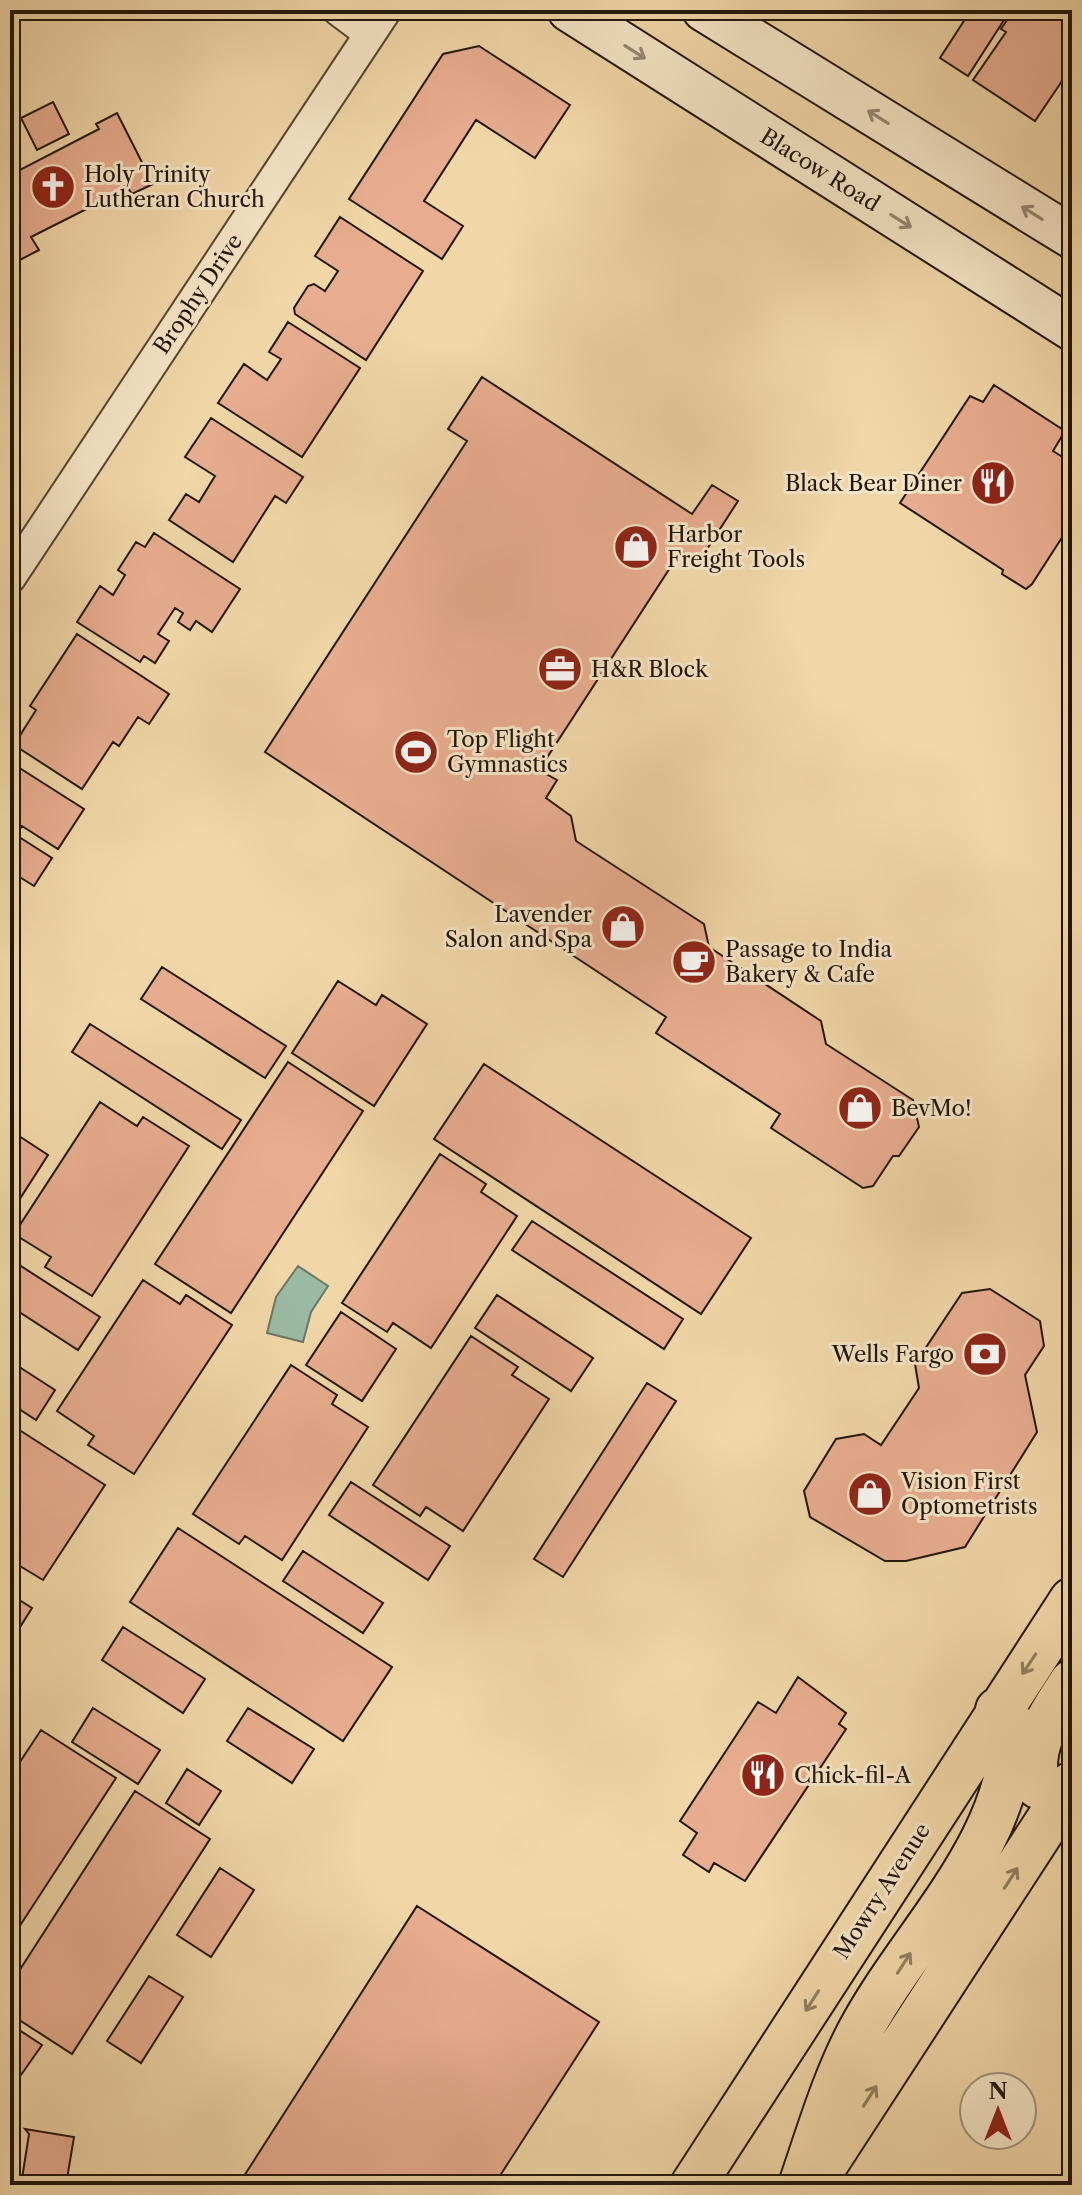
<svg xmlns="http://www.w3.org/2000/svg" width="1082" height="2195" viewBox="0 0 1082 2195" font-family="'Libre Caslon Text',serif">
<rect width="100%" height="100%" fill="#f1d7a8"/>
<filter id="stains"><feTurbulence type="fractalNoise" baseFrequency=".0025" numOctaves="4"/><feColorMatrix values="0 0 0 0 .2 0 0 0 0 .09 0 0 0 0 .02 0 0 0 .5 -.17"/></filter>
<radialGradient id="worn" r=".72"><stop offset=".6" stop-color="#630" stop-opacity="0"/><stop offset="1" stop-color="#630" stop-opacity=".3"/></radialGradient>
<!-- water -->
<path fill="#9bbaa4" stroke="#6a7867" stroke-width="2" d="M298 1266 328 1286 311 1312 303 1342 267 1333 276 1297Z"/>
<!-- building -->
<path fill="#e8ad90" stroke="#21160b" stroke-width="2" d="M971 10H988L1004 20 968 76 940 58Z
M1014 10H1072V55L1063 69 1068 72 1035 121 973 80 1006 32 1001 29Z
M479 46 570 105 535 158 476 120 424 201 463 226 442 259 349 199 443 54Z
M53 102 69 134 37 150 21 118Z
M117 113 153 184 132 194 128 188 31 237 39 250 10 265V175L99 129 96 124Z
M340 217 423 271 366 360 295 314 294 308 308 286 314 284 325 291 338 271 315 256Z
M288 322 360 368 302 457 218 403 244 364 267 380 281 359 269 352Z
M482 377 692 514 712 485 738 501 698 563 681 551 539 770 557 780 546 798 571 816 576 841 704 924 709 947 821 1021 826 1044 913 1100 919 1127 899 1156H893L873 1186 863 1188 771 1128 780 1114 656 1033 666 1017 265 752 467 441 448 429Z
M994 385 1065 431 1053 451 1072 463V522L1032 584 1026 589 1002 574 1003 570 900 503 970 396 983 402Z
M211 418 303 477 286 503 275 496 233 562 169 520 186 494 199 502 215 476 185 457Z
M154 533 240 589 212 632 196 621 190 630 178 622 183 613 175 608 158 634 169 641 155 663 144 656 140 662 77 622 100 586 113 595 125 575 118 570 136 542 145 547Z
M77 634 169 694 149 724 138 717 119 746 113 742 82 789 14 745 36 710 30 706Z
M10 762 84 809 58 849 22 826 16 835 52 858 34 886 10 871Z
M162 967 286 1046 265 1078 141 999Z
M338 981 376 1005 382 995 427 1024 374 1106 292 1053Z
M90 1024 241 1120 222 1149 72 1052Z
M288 1062 363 1111 231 1313 155 1264Z
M484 1064 751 1238 701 1314 434 1139Z
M100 1102 137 1126 143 1117 189 1146 92 1296 45 1267 51 1257 14 1234Z
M19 1136 48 1155 14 1208 10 1205V1150Z
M440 1154 486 1184 481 1192 517 1216 431 1348 393 1323 387 1332 342 1303Z
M532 1221 683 1319 664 1349 512 1250Z
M10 1259 100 1317 78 1350 10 1306Z
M143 1280 180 1304 186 1295 232 1325 134 1474 88 1445 94 1436 57 1411Z
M990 1289 1040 1321 1044 1346 1025 1375 1037 1432 965 1547 906 1561H885L810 1517 804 1491 836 1439 864 1434 881 1445 919 1388 915 1364 962 1293Z
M497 1295 593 1358 571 1391 475 1328Z
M341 1312 396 1349 362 1401 306 1365Z
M471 1336 518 1367 512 1375 549 1399 463 1531 426 1507 420 1516 373 1485Z
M10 1361 55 1390 36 1420 10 1403Z
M291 1365 337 1395 332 1404 368 1427 282 1560 245 1536 239 1544 193 1514Z
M647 1383 676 1401 563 1577 534 1559Z
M10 1424 105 1485 43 1580 10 1560Z
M351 1482 450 1546 428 1580 329 1515Z
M178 1528 392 1667 343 1741 130 1602Z
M303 1551 383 1603 363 1633 283 1581Z
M10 1594 32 1608 10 1643Z
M123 1627 205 1679 183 1713 102 1660Z
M798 1677 846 1713 839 1724 846 1729 745 1881 714 1863 709 1872 683 1855 697 1833 680 1821 758 1702 776 1713Z
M93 1708 160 1750 138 1784 72 1742Z
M248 1708 314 1749 292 1783 227 1741Z
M41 1730 116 1778 10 1941V1777Z
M187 1769 221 1791 199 1825 166 1803Z
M135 1791 210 1839 72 2054 10 2014V1985Z
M220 1868 254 1890 211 1957 177 1935Z
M417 1906 599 2022 494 2185H258L244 2176Z
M149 1976 183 1997 141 2063 107 2041Z
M10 2024 42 2045 21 2075 10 2068Z
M25 2129 74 2137 66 2185H21L29 2134Z"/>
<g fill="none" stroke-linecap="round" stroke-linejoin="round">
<!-- minor casing -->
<g stroke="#554632" stroke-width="34">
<path id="minor" d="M338 10 370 34
M10 578 386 10"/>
</g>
<!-- secondary casing -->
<g stroke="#21160b" stroke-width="46">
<path id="secondary" d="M569 10 1072 329
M704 10 1072 237"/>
</g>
<!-- primary casing -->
<g stroke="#21160b" stroke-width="48">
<path id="primary" d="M1038 1786C1026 1747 1052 1713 1072 1682
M826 2163 1072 1784
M693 2185 1072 1600
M801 2185C819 2133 834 2080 860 2031 913 1932 1013 1844 1013 1725L998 1710"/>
</g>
<!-- minor -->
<use href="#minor" stroke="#f6e5c6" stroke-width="30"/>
<!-- secondary -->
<use href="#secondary" stroke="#f6e5c6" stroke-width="42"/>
<!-- primary -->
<use href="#primary" stroke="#f1d7a8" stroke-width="44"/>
</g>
<!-- one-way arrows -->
<defs><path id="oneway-shaft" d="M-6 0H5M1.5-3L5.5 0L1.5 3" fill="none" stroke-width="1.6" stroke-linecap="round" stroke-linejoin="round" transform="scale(2)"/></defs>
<g stroke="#968872">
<use href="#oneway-shaft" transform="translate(635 52) rotate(32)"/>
<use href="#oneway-shaft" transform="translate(878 117) rotate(-148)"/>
<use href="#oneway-shaft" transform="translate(1032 213) rotate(-148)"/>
<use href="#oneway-shaft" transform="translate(901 221) rotate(32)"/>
</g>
<g stroke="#938061">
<use href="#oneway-shaft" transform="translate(1029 1664) rotate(124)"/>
<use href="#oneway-shaft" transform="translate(1011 1878) rotate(-57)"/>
<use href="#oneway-shaft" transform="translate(904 1963) rotate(-57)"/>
<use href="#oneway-shaft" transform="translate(812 2001) rotate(123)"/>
<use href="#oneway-shaft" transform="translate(870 2096) rotate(-57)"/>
</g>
<!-- icons -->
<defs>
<g id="church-disc" transform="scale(2.3)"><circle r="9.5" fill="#8f2418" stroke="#f6e5c6"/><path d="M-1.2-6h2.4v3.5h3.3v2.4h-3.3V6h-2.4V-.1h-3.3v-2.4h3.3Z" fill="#fff"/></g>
<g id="restaurant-disc" transform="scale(2.3)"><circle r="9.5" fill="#8f2418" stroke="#f6e5c6"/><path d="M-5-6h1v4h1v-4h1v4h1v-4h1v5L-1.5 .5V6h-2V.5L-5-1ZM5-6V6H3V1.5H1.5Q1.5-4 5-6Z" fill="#fff"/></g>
<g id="shop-disc" transform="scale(2.3)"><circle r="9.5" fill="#8f2418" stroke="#f6e5c6"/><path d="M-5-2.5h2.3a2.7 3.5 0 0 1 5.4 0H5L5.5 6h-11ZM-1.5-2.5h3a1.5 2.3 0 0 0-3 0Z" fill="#fff"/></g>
<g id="office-disc" transform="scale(2.3)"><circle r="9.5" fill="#8f2418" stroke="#f6e5c6"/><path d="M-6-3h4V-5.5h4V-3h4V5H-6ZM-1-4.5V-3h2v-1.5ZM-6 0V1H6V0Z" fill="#fff"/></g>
<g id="stadium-disc" transform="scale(2.3)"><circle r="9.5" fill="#8f2418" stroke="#f6e5c6"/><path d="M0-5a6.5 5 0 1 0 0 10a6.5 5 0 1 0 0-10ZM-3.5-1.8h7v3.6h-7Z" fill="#fff"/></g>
<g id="cafe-disc" transform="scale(2.3)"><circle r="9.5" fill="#8f2418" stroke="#f6e5c6"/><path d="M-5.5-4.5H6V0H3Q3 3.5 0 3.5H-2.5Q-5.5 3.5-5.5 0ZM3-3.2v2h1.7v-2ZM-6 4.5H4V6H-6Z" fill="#fff"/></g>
<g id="bank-disc" transform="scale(2.3)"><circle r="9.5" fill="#8f2418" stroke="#f6e5c6"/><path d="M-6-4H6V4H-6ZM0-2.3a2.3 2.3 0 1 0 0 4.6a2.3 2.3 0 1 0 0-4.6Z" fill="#fff"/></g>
</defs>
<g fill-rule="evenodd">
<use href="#church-disc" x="53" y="187"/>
<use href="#restaurant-disc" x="993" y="483"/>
<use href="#shop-disc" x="636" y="547"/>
<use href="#office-disc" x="560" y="669"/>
<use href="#stadium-disc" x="416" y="752"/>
<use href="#shop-disc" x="623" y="927"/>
<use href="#cafe-disc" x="694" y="962"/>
<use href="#shop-disc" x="860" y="1108"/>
<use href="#bank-disc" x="985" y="1354"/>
<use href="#shop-disc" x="870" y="1494"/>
<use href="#restaurant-disc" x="763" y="1775"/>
</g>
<g text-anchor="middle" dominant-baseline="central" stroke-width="6" stroke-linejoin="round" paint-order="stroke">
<!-- street labels -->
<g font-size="22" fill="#21160b" stroke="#f6e5c6">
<text transform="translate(820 170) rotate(32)">Blacow Road</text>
<text transform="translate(198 294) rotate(-56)">Brophy Drive</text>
<text transform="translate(882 1891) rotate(-57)">Mowry Avenue</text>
</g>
<!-- poi labels -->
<g font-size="22" fill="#21160b" stroke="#f6e5c6" text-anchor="start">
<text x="84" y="174">Holy Trinity<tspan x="84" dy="25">Lutheran Church</tspan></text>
<text x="962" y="483" text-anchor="end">Black Bear Diner</text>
<text x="667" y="534">Harbor<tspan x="667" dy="25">Freight Tools</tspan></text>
<text x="591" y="669">H&amp;R Block</text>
<text x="447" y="739">Top Flight<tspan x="447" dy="25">Gymnastics</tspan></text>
<text x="592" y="914" text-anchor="end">Lavender<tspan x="592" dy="25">Salon and Spa</tspan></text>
<text x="725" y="949">Passage to India<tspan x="725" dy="25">Bakery &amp; Cafe</tspan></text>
<text x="891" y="1108">BevMo!</text>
<text x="954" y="1354" text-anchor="end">Wells Fargo</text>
<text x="901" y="1481">Vision First<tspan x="901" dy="25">Optometrists</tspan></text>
<text x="794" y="1775">Chick-fil-A</text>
</g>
</g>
<!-- margin -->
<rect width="1082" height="2195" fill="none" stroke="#f1d7a8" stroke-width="40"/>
<rect x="12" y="12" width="1058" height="2171" fill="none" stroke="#21160b" stroke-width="4"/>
<rect x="20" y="20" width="1042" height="2155" fill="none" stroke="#21160b" stroke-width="2"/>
<!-- north arrow -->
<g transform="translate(998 2111)"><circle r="38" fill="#f6e5c6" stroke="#a1927b" stroke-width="2"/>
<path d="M0-6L14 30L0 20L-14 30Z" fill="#8f2418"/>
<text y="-12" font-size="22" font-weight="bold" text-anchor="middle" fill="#21160b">N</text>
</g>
<rect width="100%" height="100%" filter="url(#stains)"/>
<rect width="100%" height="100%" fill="url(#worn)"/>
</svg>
